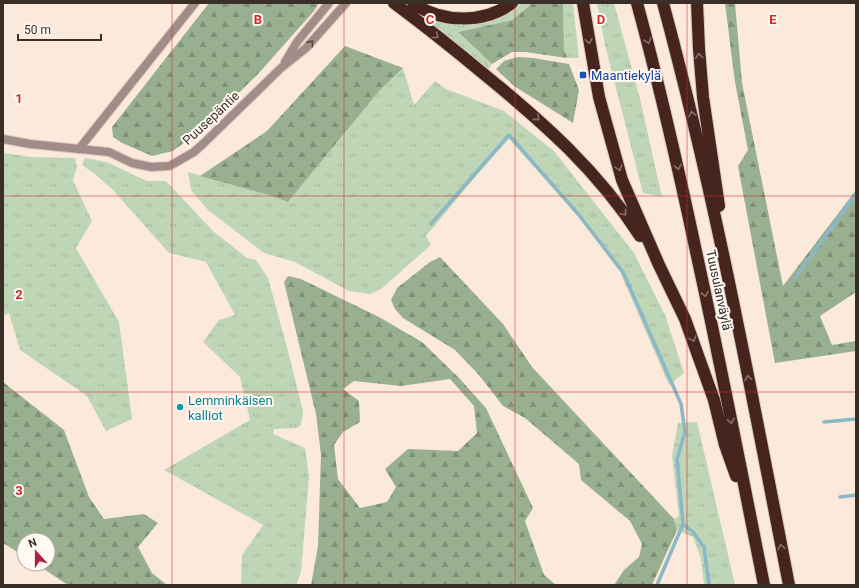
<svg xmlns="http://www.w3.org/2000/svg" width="859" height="588" viewBox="0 0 859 588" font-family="Roboto,sans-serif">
<defs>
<pattern id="grass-tufts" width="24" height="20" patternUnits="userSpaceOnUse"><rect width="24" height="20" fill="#bfd6b6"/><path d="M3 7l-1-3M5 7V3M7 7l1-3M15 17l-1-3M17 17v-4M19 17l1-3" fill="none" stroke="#a5b89c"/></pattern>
<pattern id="forest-firs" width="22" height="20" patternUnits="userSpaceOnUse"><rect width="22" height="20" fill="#99b090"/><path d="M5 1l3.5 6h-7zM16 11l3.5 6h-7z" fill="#7e9075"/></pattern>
</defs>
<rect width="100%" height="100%" fill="#fbeadb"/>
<!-- grass -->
<path fill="url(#grass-tufts)" d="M518 3H533L512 20 458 32 492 64 488 70 422 20 426 16 450 22 512 8Z
M563 3H573L579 58H567L564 49Z
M597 3H614L639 95 662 197 643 193 605 45Z
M403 68 414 105 435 81 446 89 504 111 554 151 634 253 665 315 684 373 669 385 620 272 577 215 509 139 482 169 426 236 431 245 381 289 370 294 349 291 295 262 264 253 208 210 191 190 188 172 272 196 288 202 380 90Z
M3 153 32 157 75 158 77 167 73 180 92 221 76 248 119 322 132 419 106 431 87 396 20 350 9 313 3 316Z
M85 158 107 162 138 177 148 181H166L214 232 247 258 256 260 268 278 288 351 303 411 301 425 297 428 274 429 273 434 305 448 309 477 301 572 296 585H241L242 555 263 525 164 470 250 420 240 377 203 342 219 320 235 315 206 262 169 253 112 189 96 175 82 165Z
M697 422 735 585H704L701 559 693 537 677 530 674 519 679 516 672 456 678 423Z"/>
<!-- forest -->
<path fill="url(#forest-firs)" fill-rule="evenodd" d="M209 3H319L314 11 258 74 202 129 173 151 152 156 122 143 113 137 112 127Z
M533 3H563L564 49 567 58 525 52H512L492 64 458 32 512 20Z
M725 3H735L742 83 783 286 856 190V292L820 316 832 345 856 341V351L775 363 738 166 748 150 735 82Z
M345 46 403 68 380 90 288 202 272 196 200 176 267 131Z
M518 57 533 58 569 64 579 90 573 123 514 86 496 69 504 61Z
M440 257 503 324 532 367 674 519 677 530 652 585H614L624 570 639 557 642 544 630 521 581 480 579 464 525 418 503 406 479 375 455 350 403 318 395 309 391 300 397 288 430 262Z
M288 276 301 279 379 317 422 342 459 378 486 408 533 508 525 521 544 575 556 585H311L318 546 321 455 316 414 284 282ZM450 379 474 406 477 433 458 451 408 449 385 469 396 487 387 502 360 508 338 479 334 445 343 432 360 422 359 401 343 389 354 381 401 386Z
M3 382 64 430 89 497 104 519 144 514 158 523 138 547 152 573 167 585H68L36 564H48V540H24V556L3 543Z"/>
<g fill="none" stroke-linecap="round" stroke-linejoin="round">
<!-- stream -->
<path stroke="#8ab8c6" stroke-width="3.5" d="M431 224 509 135 579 215 623 272 681 404 685 432 677 459 683 524 693 532 704 547 709 585
M795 278 856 194
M824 422 856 419
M840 497 856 495
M657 585 683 524"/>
<!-- minor casing -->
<g stroke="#d8c8ba" stroke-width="10">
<path id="minor" d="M285 62 297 42 329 3
M3 139 30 144 109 152 132 163 151 167 169 166 175 163 194 152 204 143 281 68 306 48 346 3
M79 149 195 3"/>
</g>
<!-- motorway casing -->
<g stroke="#d8c8ba" stroke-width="14">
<path id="motorway" d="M394 3C425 26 455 50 485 75 544 123 598 171 640 236
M413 3C441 23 484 24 512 3
M583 3 599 97 622 180 659 265 685 319 714 400 725 445 736 476
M637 3C660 87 679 171 697 256 721 365 742 475 764 585
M663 3C715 195 751 390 789 585
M697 3 699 49 703 97 719 206"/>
</g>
<!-- minor -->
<use href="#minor" stroke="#a08d89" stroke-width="8"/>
<!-- motorway -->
<use href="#motorway" stroke="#46251f" stroke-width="12"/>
</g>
<!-- one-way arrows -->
<defs><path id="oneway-chevron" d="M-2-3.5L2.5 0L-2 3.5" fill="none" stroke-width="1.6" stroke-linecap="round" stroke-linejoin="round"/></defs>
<g stroke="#876f6a">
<use href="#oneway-chevron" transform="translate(436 36) rotate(38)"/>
<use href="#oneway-chevron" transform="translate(589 41) rotate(80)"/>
<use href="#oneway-chevron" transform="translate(648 41) rotate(74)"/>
<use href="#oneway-chevron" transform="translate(699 56) rotate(-95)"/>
<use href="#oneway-chevron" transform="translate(692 114) rotate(-104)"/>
<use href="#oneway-chevron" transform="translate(537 118) rotate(41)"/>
<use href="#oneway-chevron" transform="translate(678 167) rotate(78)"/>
<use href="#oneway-chevron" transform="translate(619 168) rotate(73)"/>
<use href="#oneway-chevron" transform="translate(624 213) rotate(53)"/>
<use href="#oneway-chevron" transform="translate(705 294) rotate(78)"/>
<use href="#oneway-chevron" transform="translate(693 339) rotate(70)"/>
<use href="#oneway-chevron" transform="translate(748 378) rotate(-101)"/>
<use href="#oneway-chevron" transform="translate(731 421) rotate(79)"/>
<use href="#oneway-chevron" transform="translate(781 547) rotate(-101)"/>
</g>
<use stroke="#594b44" href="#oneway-chevron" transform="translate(311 43) rotate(-48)"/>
<!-- grid -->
<path fill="none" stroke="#d62828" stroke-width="1" stroke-opacity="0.55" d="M172 3V585M344 3V585M515 3V585M687 3V585M3 196H856M3 392H856"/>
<!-- markers -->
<rect fill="#1a4fb4" stroke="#fff9f4" stroke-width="1.5" x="579" y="71" width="8" height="8" rx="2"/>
<circle fill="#0f9aa8" stroke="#fff9f4" stroke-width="1.5" cx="180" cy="407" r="4"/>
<g text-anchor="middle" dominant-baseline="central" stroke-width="4" stroke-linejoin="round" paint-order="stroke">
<!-- transit labels -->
<g font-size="13" fill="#164399" stroke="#fff9f4" text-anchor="start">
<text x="591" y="75">Maantiekylä</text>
</g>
<!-- street labels -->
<g font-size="13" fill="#3a2f26" stroke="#fff9f4">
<text transform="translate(211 118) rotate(-43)">Puusepäntie</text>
<text transform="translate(719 290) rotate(78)">Tuusulanväylä</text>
</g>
<!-- culture labels -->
<g font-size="13" fill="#0d838f" stroke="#fff9f4" text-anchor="start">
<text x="188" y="400">Lemminkäisen<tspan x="188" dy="15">kalliot</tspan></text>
</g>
</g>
<g font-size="13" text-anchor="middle" font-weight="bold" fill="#d62828" stroke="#fff9f4" stroke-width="4" stroke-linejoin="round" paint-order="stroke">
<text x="258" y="24">B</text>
<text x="430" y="24">C</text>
<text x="601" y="24">D</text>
<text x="773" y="24">E</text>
<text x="19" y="103">1</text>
<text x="19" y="299">2</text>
<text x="19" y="495">3</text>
</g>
<!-- border -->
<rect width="859" height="588" fill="none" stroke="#3a2f26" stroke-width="8"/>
<!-- north arrow -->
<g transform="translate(36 552) rotate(339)"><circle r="19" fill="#fff9f4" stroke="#b0a8a2"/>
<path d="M0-3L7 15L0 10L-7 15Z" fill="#b2203f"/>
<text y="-6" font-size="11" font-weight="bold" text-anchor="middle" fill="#3a2f26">N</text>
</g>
<!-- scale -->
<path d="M18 34v6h83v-6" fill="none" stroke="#3a2f26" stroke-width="2"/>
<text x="24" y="34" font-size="12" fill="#3a2f26" stroke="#fff9f4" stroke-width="3" paint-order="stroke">50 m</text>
</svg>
